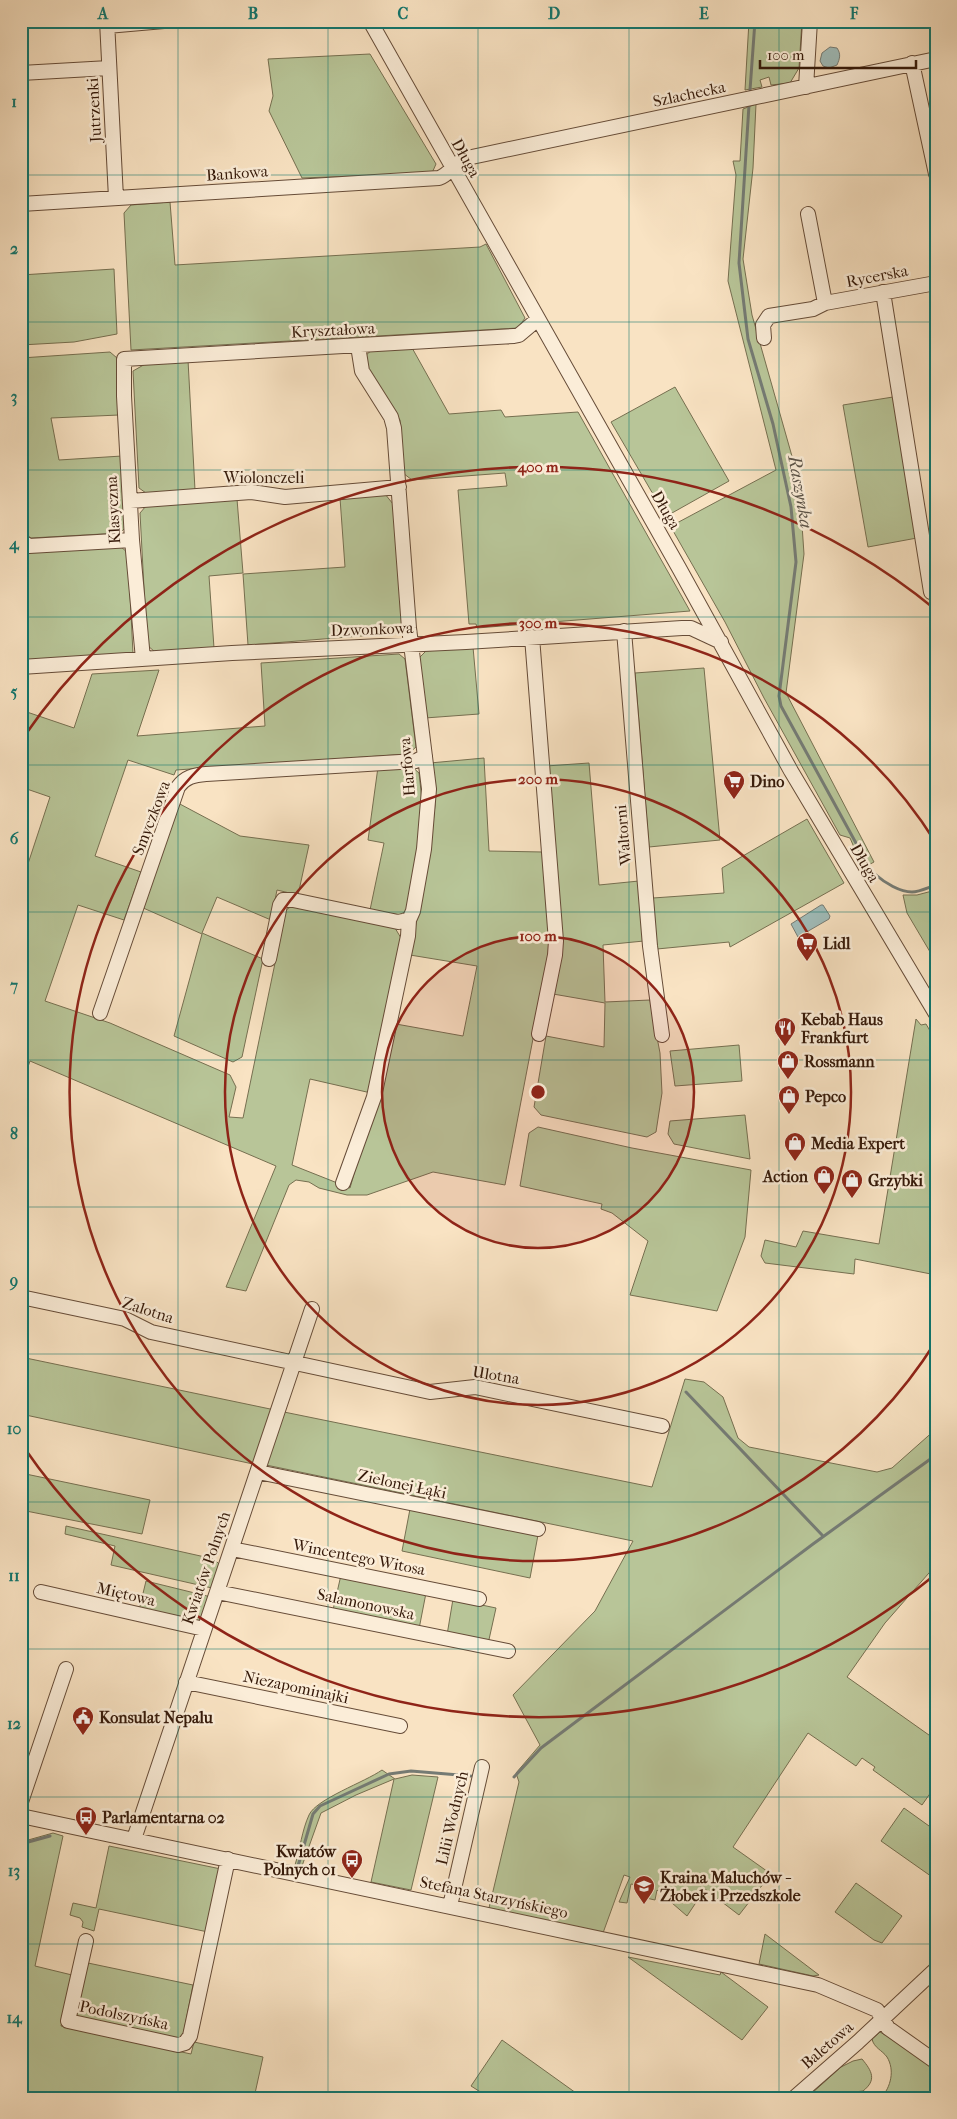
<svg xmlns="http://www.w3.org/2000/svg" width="957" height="2119" viewBox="0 0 957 2119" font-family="'IM FELL French Canon',serif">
<rect width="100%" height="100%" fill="#f9e3c3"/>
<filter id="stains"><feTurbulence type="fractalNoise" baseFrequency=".004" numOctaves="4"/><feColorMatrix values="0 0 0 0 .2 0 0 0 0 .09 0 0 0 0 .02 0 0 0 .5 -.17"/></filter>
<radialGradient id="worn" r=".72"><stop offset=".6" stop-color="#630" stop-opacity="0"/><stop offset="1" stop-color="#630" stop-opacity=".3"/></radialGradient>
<!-- green -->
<path fill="#b8c598" stroke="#766f50" d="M749 21H802L799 68 790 83 771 85 769 77 760 80 762 87 745 90Z
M370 54 436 164 432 173 302 178 269 111 273 96 268 59Z
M756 104 753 168 743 259 752 315 799 481 804 554 786 693 874 862 863 868 850 838 840 835 764 698 725 622 672 529 675 524 776 470 728 281 736 175 733 161H740L743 109Z
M170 202 175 265 480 247 486 244 525 318 518 328 131 350 124 213 131 205Z
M114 269 117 334 74 342 21 345V275Z
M411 346 449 414 501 410 505 417 578 412 690 611 477 628 476 624H469L458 490 507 486 505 473 412 480 403 473 400 420 366 370 365 356 373 349Z
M110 352 117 358 119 415 51 418 59 460 122 456 126 527 120 533 31 538 21 531V358Z
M188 360 195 490 146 493 139 488 133 371 147 363Z
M675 387 729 481 672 513H664L611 422Z
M893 397 917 538 868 547 843 405Z
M385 494 393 504 402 625 398 633 248 645 243 574 345 567 340 498Z
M237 499 243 573 209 576 214 648 155 652 147 645 140 513 146 506Z
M120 546 128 553 133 654 28 660 21 657V551Z
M473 647 479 714 425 718 418 659 426 651Z
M399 654 405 659 416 747 408 754 176 770 174 775 128 760 95 856 141 872 124 920 78 905 45 1001 110 1023 230 1075 236 1087 229 1117 243 1118 286 910 292 906 395 928 401 938 372 1076 371 1093 310 1079 292 1165 350 1188 396 1024 463 1036 477 966 410 955 430 850 435 805 430 763 484 758 489 851 543 852 550 950 505 1185 433 1172 367 1195H347L319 1188 309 1182 296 1180 289 1185 246 1291 226 1287 276 1166 30 1061 21 1087V885L50 797 21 787V710L74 728 92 674 159 670 137 736 265 726 261 663Z
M704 668 720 840 649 847 635 673Z
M589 763 599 885 639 881 644 941 603 945 605 1002 650 1000 660 1053 662 1093 656 1132 647 1137 541 1115 534 1107 546 1036 604 1047 605 1003 553 994 546 766Z
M410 765 419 773 424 818 408 910 399 915 370 910 384 843 368 840 378 767Z
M178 803 240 836 309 845 298 895 277 890 271 920 217 897 202 933 263 959 242 1057 233 1062 174 1036 202 934 141 907Z
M807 819 844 883 730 947 729 942 657 949 653 898 724 893 722 868Z
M936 890V962L907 913 903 895H917Z
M916 1019 921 1025 926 1024 936 1041V1275L855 1259 854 1274 765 1263 761 1256 765 1240 796 1247 803 1231 879 1244Z
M739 1045 742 1081 675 1086 670 1051Z
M745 1115 750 1159 674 1144 668 1134 670 1121Z
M538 1127 632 1148 751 1170 745 1237 717 1311 630 1295 648 1241 612 1213 601 1209 602 1204 520 1186 529 1133Z
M21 1357 275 1410 253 1464 21 1414Z
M685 1379 704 1382 723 1397 738 1438 749 1447 877 1472 892 1468 936 1429V1565L885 1623 847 1677 936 1740V1785L922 1805 873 1770 875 1767 862 1758 856 1766 808 1733 733 1847 771 1874 739 1915 705 1889 687 1916 657 1890 655 1900 646 1898 648 1887 631 1884 627 1903 619 1902 630 1877 624 1875 603 1933 489 1908 519 1782 516 1773 540 1745 513 1695 595 1611 633 1541 266 1465 284 1412 652 1487Z
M21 1473 150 1500 142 1534 21 1510Z
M410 1509 538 1535 530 1578 402 1551Z
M66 1526 214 1559 221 1566 212 1588 111 1565 115 1546 65 1534Z
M341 1575 426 1593 419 1629 333 1610Z
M146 1581 211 1597 201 1626 139 1610Z
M453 1599 496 1608 488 1644 447 1635Z
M382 1770 395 1779 412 1775 438 1777 411 1890 371 1882 394 1779 356 1795 321 1813 302 1866 295 1865C300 1849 302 1830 309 1815 316 1799 365 1782 382 1770Z
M904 1808 936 1831 935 1879 881 1841Z
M53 1833 63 1836 35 1966 72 1975 61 2026 191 2054 194 2042 263 2057 254 2098H43L21 2093V1842Z
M109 1846 221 1869 208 1932 99 1909 94 1931 82 1927 83 1922 80 1918 70 1915 73 1903 96 1908Z
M856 1883 902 1916 882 1943 874 1940 835 1912Z
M765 1934 819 1975 813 1976 759 1964Z
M628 1957 720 1975 721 1972 768 2007 742 2040Z
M88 1963 193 1985 183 2036 180 2039 78 2018 76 2013Z
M880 2032 885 2035 887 2033 936 2068V2098H881C891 2087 895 2070 887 2057 882 2050 874 2048 872 2039Z
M502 2040 583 2098H490L471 2086Z
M862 2059C872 2071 877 2080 863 2091L811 2097V2094L841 2067 853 2061Z"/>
<!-- water -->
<path fill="#a0bdbb" stroke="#757b74" d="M830 47 837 48C841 54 840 58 837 65L829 68 823 66 820 61 822 53Z
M821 905H823L830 916 829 919 798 937 791 924Z"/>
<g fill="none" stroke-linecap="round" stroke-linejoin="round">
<!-- stream -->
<path stroke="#757b74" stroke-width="3" d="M750 90 755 21
M749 105 739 263 748 339 773 424 791 507 796 562 779 696 781 706 868 865
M876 875C885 883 900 892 912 892 920 892 929 887 936 885
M686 1392 823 1536
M514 1777 541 1748 813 1544 936 1455
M21 1844 50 1836
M298 1866 313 1814 320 1806 389 1774 411 1771 471 1776"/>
<!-- minor casing -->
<g stroke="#664c38" stroke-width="16">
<path id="minor" d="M107 21 116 198
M370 21 679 568 791 771 936 1014
M107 26 164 21
M912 63 936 174
M21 73 109 68
M806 87 810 21
M21 204 439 178C450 174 455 162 467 158L936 59
M808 214 825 303
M883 292 931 592
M764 338 763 325 769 316 813 309 825 303 936 283
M130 501 251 492 285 497 399 487
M21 541 29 546 132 540
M624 631 650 946 662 1035
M532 637 556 941 555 955 539 1034
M143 659 132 540 124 396V359L514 336 519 335 538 319
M21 667 232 653 466 642 682 628H691L721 642
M269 959 280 905 283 900H293L398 922 409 920
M100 1013 178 787C185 777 194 775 206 774L416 761 425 756
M343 1183 374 1097 408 936 409 920 413 911 424 849 429 789 409 628 394 428 391 417 362 371 358 346
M21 1297 125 1319 151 1332 430 1392 475 1387 662 1426
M258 1472 538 1529
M232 1549 479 1599
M41 1592 204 1629
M217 1592 508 1651
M186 1682 400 1726
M21 1802 66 1669
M21 1816 818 1985 877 2010 888 2028 936 2062
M134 1839 312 1309
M450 1906 482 1767
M86 1941 68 2021 178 2045 185 2043 190 2036 228 1859
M794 2098 858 2042 936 1969"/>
</g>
<!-- minor -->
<use href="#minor" stroke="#fbedd8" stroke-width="14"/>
</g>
<!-- grid -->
<path fill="none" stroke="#0f766e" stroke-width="1" stroke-opacity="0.55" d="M178 21V2098M328 21V2098M478 21V2098M629 21V2098M779 21V2098M21 175H936M21 322H936M21 470H936M21 617H936M21 765H936M21 912H936M21 1060H936M21 1207H936M21 1354H936M21 1502H936M21 1649H936M21 1797H936M21 1944H936"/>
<!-- distance rings -->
<circle cx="538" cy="1092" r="156" fill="#8f2418" fill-opacity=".12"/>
<g fill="none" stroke="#8f2418" stroke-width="2.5">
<circle cx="538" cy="1092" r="156"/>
<circle cx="538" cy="1092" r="313"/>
<path d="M936 1341A469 469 0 1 1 936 843"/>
<path d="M936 1574A625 625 0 0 1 23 1446M23 738A625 625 0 0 1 936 610"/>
</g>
<!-- icons -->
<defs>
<g id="supermarket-pin" transform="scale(1.125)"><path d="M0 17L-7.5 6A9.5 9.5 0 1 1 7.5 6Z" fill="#8f2418" stroke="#fbedd8"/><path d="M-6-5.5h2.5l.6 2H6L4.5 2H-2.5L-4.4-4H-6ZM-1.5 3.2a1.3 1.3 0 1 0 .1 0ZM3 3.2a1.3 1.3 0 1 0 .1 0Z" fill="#fff"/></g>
<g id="restaurant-pin" transform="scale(1.125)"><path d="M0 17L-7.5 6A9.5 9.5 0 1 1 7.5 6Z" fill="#8f2418" stroke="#fbedd8"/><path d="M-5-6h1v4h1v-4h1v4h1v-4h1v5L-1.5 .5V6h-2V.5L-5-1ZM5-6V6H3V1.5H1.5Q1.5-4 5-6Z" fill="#fff"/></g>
<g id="shop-pin" transform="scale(1.125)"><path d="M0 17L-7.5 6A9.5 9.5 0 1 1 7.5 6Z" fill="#8f2418" stroke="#fbedd8"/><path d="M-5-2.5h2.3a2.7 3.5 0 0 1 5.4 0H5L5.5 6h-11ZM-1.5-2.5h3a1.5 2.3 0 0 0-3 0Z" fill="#fff"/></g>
<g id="civic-pin" transform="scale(1.125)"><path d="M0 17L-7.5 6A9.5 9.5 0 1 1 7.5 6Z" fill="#8f2418" stroke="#fbedd8"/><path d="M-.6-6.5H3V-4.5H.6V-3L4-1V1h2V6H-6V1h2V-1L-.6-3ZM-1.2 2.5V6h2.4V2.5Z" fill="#fff"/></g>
<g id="bus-pin" transform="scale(1.125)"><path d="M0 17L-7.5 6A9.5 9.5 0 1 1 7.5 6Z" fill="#8f2418" stroke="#fbedd8"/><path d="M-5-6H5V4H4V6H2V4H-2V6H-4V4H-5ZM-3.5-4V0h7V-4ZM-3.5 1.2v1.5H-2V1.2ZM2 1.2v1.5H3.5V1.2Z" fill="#fff"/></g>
<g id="school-pin" transform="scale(1.125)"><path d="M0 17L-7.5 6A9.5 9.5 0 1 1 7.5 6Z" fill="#8f2418" stroke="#fbedd8"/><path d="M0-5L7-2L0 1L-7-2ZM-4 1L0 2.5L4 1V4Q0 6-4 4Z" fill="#fff"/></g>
</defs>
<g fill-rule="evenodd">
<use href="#supermarket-pin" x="734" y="781"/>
<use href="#supermarket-pin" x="807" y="943"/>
<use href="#restaurant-pin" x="785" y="1028"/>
<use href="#shop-pin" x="788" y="1061"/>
<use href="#shop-pin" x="789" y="1096"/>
<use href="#shop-pin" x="795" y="1143"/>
<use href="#shop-pin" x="824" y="1176"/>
<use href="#shop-pin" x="852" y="1180"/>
<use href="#civic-pin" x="83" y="1717"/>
<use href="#bus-pin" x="86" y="1817"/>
<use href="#bus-pin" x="352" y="1860"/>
<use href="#school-pin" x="644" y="1886"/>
</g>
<g text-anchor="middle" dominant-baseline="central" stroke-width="5" stroke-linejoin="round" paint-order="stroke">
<!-- street labels -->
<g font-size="16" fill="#351909" stroke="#fbedd8">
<text transform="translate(689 94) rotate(-12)">Szlachecka</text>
<text transform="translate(94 110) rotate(-93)">Jutrzenki</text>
<text transform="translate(466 158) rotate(61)">Długa</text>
<text transform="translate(237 173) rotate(-4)">Bankowa</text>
<text transform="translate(877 276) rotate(-11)">Rycerska</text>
<text transform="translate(333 330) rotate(-3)">Kryształowa</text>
<text x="264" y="477">Wiolonczeli</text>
<text transform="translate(113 510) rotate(-93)">Klasyczna</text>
<text transform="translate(666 510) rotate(60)">Długa</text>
<text transform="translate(372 629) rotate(-2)">Dzwonkowa</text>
<text transform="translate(407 767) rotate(-95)">Harfowa</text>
<text transform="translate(151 818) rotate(-69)">Smyczkowa</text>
<text transform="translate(623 835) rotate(-95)">Waltorni</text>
<text transform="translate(865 863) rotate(60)">Długa</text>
<text transform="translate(148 1310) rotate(18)">Zalotna</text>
<text transform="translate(496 1375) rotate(9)">Ulotna</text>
<text transform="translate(402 1484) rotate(12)">Zielonej Łąki</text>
<text transform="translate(359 1557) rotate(11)">Wincentego Witosa</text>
<text transform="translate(206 1568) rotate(-71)">Kwiatów Polnych</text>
<text transform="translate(126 1594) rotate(13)">Miętowa</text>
<text transform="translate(366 1604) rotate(12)">Salamonowska</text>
<text transform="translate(296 1687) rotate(12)">Niezapominajki</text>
<text transform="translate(452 1818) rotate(-77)">Lilii Wodnych</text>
<text transform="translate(494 1897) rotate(12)">Stefana Starzyńskiego</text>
<text transform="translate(124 2015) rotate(12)">Podolszyńska</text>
<text transform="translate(827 2045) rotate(-41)">Baletowa</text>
</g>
<!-- poi labels -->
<g font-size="16" font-weight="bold" fill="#351909" stroke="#fbedd8" text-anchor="start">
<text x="750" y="781">Dino</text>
<text x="823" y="943">Lidl</text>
<text x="801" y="1019">Kebab Haus<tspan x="801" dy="18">Frankfurt</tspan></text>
<text x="804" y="1061">Rossmann</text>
<text x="805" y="1096">Pepco</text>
<text x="811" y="1143">Media Expert</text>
<text x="808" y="1176" text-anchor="end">Action</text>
<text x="868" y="1180">Grzybki</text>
<text x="99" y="1717">Konsulat Nepalu</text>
<text x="102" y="1817">Parlamentarna 02</text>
<text x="336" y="1851" text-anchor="end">Kwiatów<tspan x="336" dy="18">Polnych 01</tspan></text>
<text x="660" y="1877">Kraina Maluchów -<tspan x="660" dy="18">Żłobek i Przedszkole</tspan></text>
</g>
<!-- water labels -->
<g font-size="18" font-style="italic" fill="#5a5247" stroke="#fbedd8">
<text transform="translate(800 492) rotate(80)">Raszynka</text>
</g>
</g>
<circle cx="538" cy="1092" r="8" fill="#8f2418" stroke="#fbedd8" stroke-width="2.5"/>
<g font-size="15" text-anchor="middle" font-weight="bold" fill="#8f2418" stroke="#fbedd8" stroke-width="5" stroke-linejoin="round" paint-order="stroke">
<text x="538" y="472">400 m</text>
<text x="538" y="628">300 m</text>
<text x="538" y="784">200 m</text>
<text x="538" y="941">100 m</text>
</g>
<!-- margin -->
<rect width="957" height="2119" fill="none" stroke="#f9e3c3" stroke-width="55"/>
<!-- scale -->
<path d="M760 60v8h156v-8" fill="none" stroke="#351909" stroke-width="2.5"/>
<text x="767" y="60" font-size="15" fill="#351909" stroke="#fbedd8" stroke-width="4" paint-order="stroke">100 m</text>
<rect x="28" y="28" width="902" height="2064" fill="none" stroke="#0f766e" stroke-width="2"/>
<g font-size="16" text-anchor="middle" font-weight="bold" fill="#0f766e">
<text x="103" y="19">A</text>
<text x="253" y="19">B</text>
<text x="403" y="19">C</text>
<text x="554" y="19">D</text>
<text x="704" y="19">E</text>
<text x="854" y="19">F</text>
<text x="14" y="107">1</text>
<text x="14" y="254">2</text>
<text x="14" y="402">3</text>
<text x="14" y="549">4</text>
<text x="14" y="697">5</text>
<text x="14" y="844">6</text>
<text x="14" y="991">7</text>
<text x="14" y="1139">8</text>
<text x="14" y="1286">9</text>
<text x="14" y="1434">10</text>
<text x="14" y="1581">11</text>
<text x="14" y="1729">12</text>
<text x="14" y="1876">13</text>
<text x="14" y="2023">14</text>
</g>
<rect width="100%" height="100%" filter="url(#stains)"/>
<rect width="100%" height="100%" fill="url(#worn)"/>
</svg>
